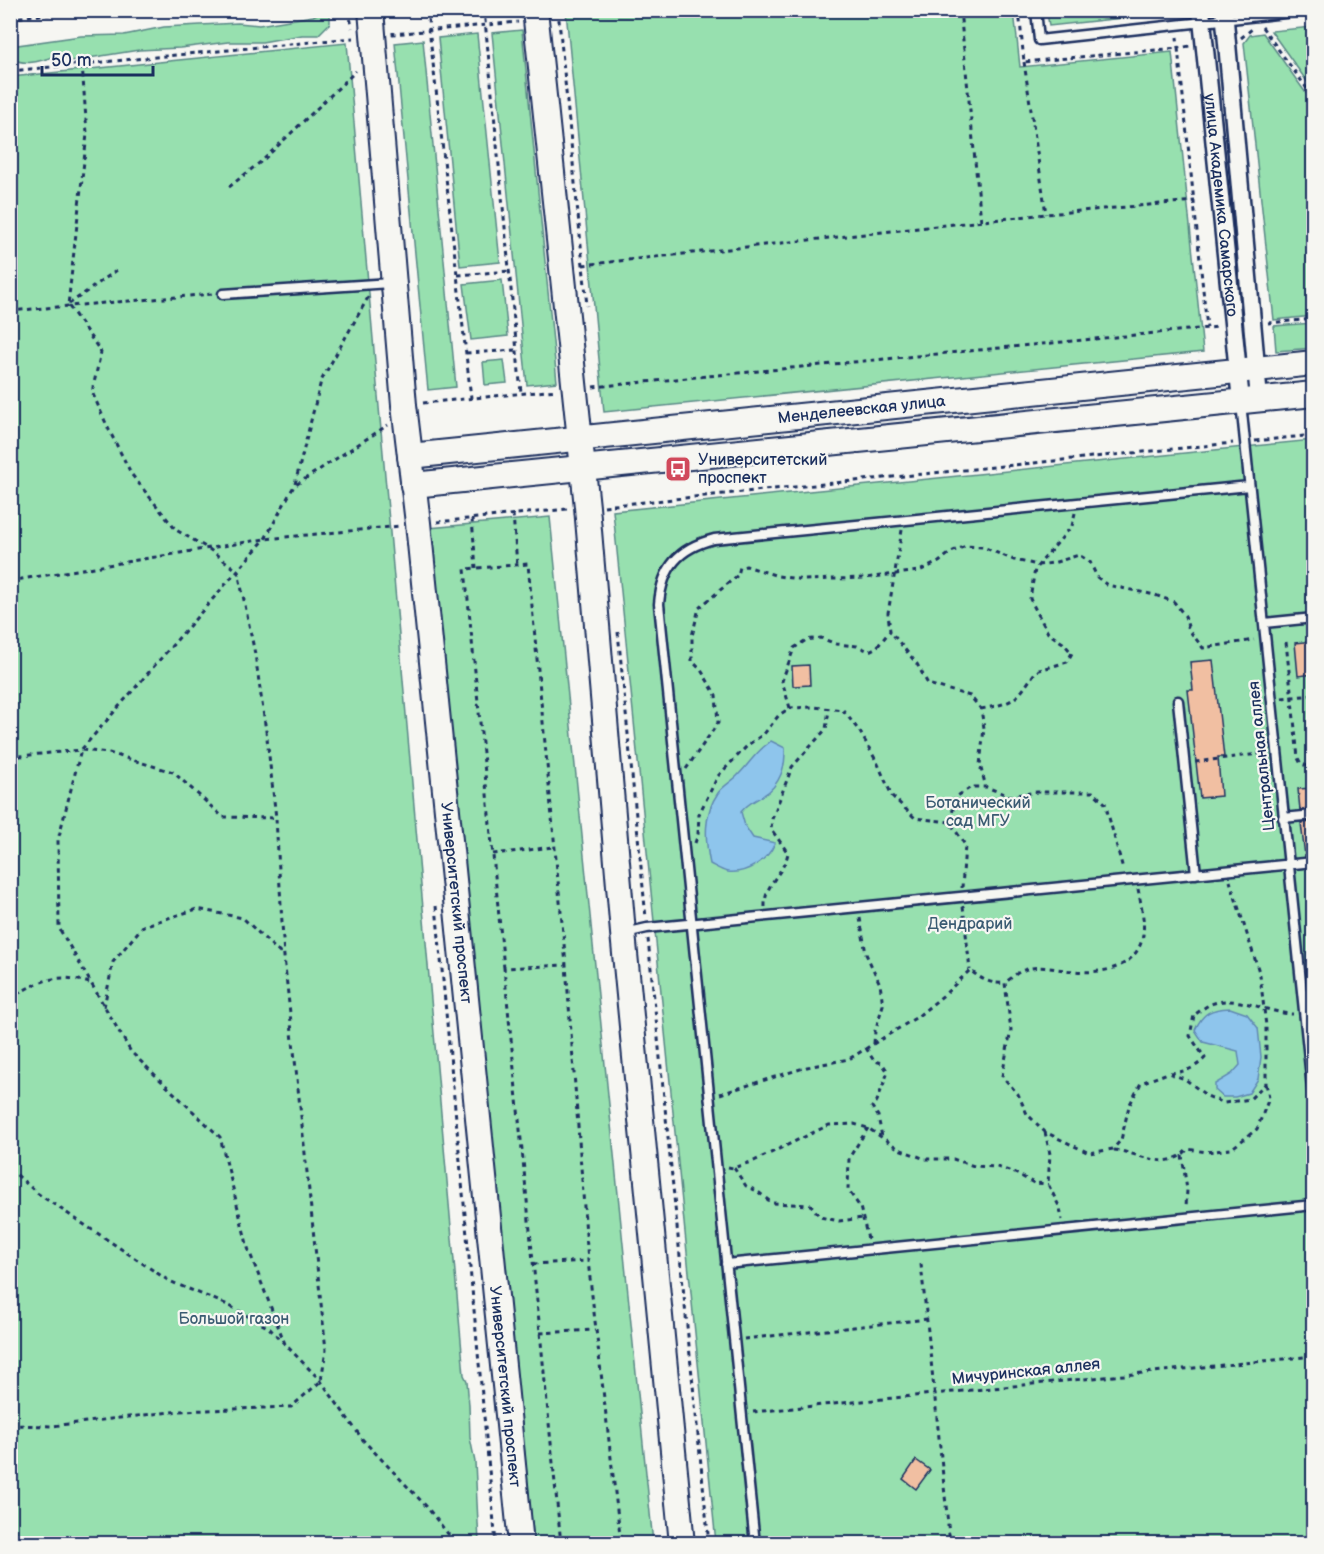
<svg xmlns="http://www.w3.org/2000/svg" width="1324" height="1554" viewBox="0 0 1324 1554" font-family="'Balsamiq Sans',sans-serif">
<rect width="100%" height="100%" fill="#f6f6f2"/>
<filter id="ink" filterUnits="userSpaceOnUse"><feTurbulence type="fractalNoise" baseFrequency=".0167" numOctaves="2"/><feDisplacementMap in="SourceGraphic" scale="12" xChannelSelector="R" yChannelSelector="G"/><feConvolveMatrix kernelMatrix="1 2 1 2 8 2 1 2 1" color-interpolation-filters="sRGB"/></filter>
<g filter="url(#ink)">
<!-- green -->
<path fill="#97e0af" stroke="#598886" stroke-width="1.5" d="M1168 10 1169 13 1049 26 1047 11Z
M566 11H1014L1020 67 1172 52 1203 352 604 412Z
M321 12 330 14V23L318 35H302L262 42H228L180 48 139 50 70 61 62 54C45 59 27 68 11 58V46L81 36 124 35 164 27 238 23 259 25 313 16Z
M1313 27H1314L1313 90 1271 31Z
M522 30 557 382 527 385 492 33Z
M1263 33 1313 103V316L1274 320 1244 43 1250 35Z
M477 34 500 262 460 266 438 38Z
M423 40 456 387 428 390 395 43Z
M347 43 464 1375 467 1381 469 1405 470 1438 475 1462 479 1543H11V77Z
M502 280 508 336 471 340 464 284Z
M1313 323V348L1276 351 1274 326Z
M504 360 507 383 485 385 483 362Z
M1313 440V1543H716L613 511Z
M550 517 653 1543H534L429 528Z"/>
<!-- water -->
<path fill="#8ec5ec" stroke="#6089b3" stroke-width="1.5" d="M771 741 785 748C786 766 780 785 764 795 755 801 748 803 741 812L745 826 753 838 775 843C768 860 747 874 728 872 722 871 716 867 710 864 705 840 703 814 718 793 724 785 733 781 739 774 752 761 754 753 771 741Z
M1230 1008 1247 1014 1258 1028 1261 1057 1258 1079 1249 1093 1235 1097H1223L1215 1090V1084L1232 1074 1240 1065 1238 1051 1203 1042 1195 1030C1203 1012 1211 1009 1230 1008Z"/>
<!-- building -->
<path fill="#f1bfa2" stroke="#1b2f5e" stroke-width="1.5" d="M1314 641V674L1298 676 1295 643Z
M1213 660 1224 757H1218L1221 796 1200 798 1188 690H1193L1190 662Z
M809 665 810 685 793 686 792 666Z
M1314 788V800H1311L1312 809 1300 810 1298 789Z
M1313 822 1314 856H1305L1301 823Z
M916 1460 930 1470 916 1489 903 1479Z"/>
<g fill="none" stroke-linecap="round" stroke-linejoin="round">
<!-- lane casing -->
<g stroke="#1b2f5e" stroke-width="13">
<path id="lane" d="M1036 10 1039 40 1312 10
M223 294 390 283
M1241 403 1314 1107
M1264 623 1314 618
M1178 701 1196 874
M1283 818 1314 815
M625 933 647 928 1314 862
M726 1264 1314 1205
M755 1544 659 604C662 567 679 548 714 539L1249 486"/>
</g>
<!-- street casing -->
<g stroke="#1b2f5e" stroke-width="21">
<g id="street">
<path id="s1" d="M1201 10 1241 401"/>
<path d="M1224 10 1259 399"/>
</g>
</g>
<!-- secondary casing -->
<g stroke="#1b2f5e" stroke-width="28">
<g id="secondary">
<path id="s2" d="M371 10 404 405 418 523 521 1544"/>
<path d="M535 10 587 507 623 933 682 1544"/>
<path id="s3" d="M410 456 1314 363"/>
<path d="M413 485 1314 394"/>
</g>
</g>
<!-- path -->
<path stroke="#1b2f5e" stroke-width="3" stroke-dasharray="4.5 4.5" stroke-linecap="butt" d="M349 10 352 28
M427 10 471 398
M484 10 521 393
M558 10 587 306
M960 10 981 221
M1019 10 1024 62 1178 48 1207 328
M10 18 94 10
M1262 27 1314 98
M393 32V34L518 22
M1177 37 1178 48 1190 46
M1241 38 1252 29
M1024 62 1046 214
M10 71 353 38
M229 187 263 160 356 71
M583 265 1046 214 1195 201
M458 275 510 271
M69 304 120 268
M10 311 212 294
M1268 323 1314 319
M466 353 517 350
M593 387 1219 327
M423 403 557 390
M1255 441 1314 435
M295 484 321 381 370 294
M604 506 1233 443
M513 514 517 565
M472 519 476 568
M437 522 568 509
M902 530 888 613 890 631 917 664 928 684 970 696 981 709 984 728 980 765 986 787
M10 581 265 539 401 526
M618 632 646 918
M1286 642 1298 758 1301 764 1314 768
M1282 698 1314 695
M790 708 782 681 794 648 806 640 821 638 836 644 857 646 869 651 877 647 890 631
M981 709C1017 702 1016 700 1036 671L1067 662 1072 653 1063 643 1048 633 1030 599 1035 569 1072 526 1075 513
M10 757 81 750 109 753 173 772 223 817 276 818
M1195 762 1266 753
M686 769 718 723 716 695 701 670 692 661V636L699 608 738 575 740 567 746 566 778 576 804 580 865 578 919 571 939 562 951 552 966 546 983 547 1014 560 1038 565 1053 563 1079 555 1090 562 1097 577 1107 585 1155 595 1174 602 1185 616 1189 630 1203 648 1254 640
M695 843 698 834 699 814 718 776 749 744 764 734 779 715 790 708 813 707 843 710 860 732 878 764 892 796 915 818 950 822
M493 854 554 847
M962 888 965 845 950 822 956 797 971 787H986L1010 796 1037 792H1093L1105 803 1123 869
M1138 889C1141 904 1145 921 1143 935 1137 969 1102 974 1074 971 1057 970 1040 964 1024 970 1017 972 1010 979 1005 983L1011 1030 1002 1076 1018 1094 1027 1114 1045 1132 1089 1153 1113 1149 1121 1140 1129 1106 1141 1083 1168 1073 1185 1079 1207 1096 1224 1103 1250 1099 1266 1083V1026L1260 975 1230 881
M436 906 496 1544
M963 906 970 970
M765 907C764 883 784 874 788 853L771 829 772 819 792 767 826 729 829 710
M860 918 866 954 880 984 883 1005 875 1031 874 1043
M648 939 709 1544
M504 968 465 569 528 564 566 965 588 1261 621 1544
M17 994C43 979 60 973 89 983
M104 1007 113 962 143 926 197 909 243 918 283 956
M866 1048 874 1061 882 1063 888 1072 877 1101 872 1107 878 1116 882 1137
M1170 1073C1185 1072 1194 1069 1205 1058L1190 1036 1194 1015C1200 1011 1207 1005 1214 1003 1239 995 1267 1013 1293 1014
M720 1094 807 1067 849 1059 917 1017 945 994 970 970C981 979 989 984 1004 983
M1045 1132 1050 1154 1048 1184 1060 1208 1062 1220
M1114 1150C1141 1153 1166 1173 1188 1149L1206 1152 1231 1149 1257 1129 1269 1098 1266 1083
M1182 1155 1187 1190 1186 1207
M728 1167 733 1168 754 1161 829 1125 854 1124 868 1128 899 1149 925 1159H953L974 1166 997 1167 1015 1173 1034 1183 1048 1184
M734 1168 746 1186 757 1191 772 1203 811 1205 820 1217 839 1221 863 1218
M10 1169 37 1193 169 1281 228 1305 269 1328 321 1381 363 1440 426 1506 456 1544
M868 1239 860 1207 848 1190 849 1158 868 1128
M533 1264 588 1261
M921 1264 950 1544
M540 1333 595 1330
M744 1339 927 1319
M285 1344 248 1248 220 1137 131 1052 59 928 58 840 81 750 265 539 294 486 388 425
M753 1412 1314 1356
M10 1425 52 1426 179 1411 291 1407 321 1381 326 1350 284 957 276 818 267 738 255 654 238 571 209 549 176 530 132 475 109 430 92 392 101 352 68 305 87 134 82 64
M561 1544 504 968 566 965"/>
<!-- lane -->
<use href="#lane" stroke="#f6f6f2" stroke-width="8"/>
<!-- street -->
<use href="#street" stroke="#f6f6f2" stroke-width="16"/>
<!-- secondary -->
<use href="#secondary" stroke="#f6f6f2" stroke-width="24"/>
</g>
</g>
<!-- icons -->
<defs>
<g id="bus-square" transform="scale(1.35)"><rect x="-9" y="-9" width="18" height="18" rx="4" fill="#d1495b" stroke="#f6f6f2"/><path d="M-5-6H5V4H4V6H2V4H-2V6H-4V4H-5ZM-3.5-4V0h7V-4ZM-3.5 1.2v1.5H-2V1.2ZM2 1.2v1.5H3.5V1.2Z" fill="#fff"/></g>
</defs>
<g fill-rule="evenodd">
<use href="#bus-square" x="678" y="469"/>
</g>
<g text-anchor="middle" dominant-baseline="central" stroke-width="4.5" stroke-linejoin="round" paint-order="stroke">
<!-- street labels -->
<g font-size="16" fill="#1b2f5e" stroke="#f6f6f2">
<text stroke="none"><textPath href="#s1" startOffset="196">улица Академика Самарского</textPath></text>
<text stroke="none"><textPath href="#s3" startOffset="454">Менделеевская улица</textPath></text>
<text transform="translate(1262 756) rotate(-96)">Центральная аллея</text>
<text stroke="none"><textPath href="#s2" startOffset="897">Университетский проспект</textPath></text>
<text transform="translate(1026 1372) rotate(-6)">Мичуринская аллея</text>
<text stroke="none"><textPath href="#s2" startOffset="1383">Университетский проспект</textPath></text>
</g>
<!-- poi labels -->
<g font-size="16" fill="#1b2f5e" stroke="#f6f6f2" text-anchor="start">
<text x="698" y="460">Университетский<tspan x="698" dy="18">проспект</tspan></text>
</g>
<!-- park labels -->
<g font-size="16" fill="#3a5b72" stroke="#f6f6f2">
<text x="978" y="803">Ботанический<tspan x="978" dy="18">сад МГУ</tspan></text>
<text x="970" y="924">Дендрарий</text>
<text x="234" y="1319">Большой газон</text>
</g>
</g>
<!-- margin -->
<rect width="1324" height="1554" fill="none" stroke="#f6f6f2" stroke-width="36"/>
<rect x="18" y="18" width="1288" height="1518" fill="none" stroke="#1b2f5e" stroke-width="2" filter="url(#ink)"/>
<!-- scale -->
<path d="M42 66v9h111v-9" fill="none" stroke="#1b2f5e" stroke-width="3"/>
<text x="51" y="66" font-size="18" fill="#1b2f5e" stroke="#f6f6f2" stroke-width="4.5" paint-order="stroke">50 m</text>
</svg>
